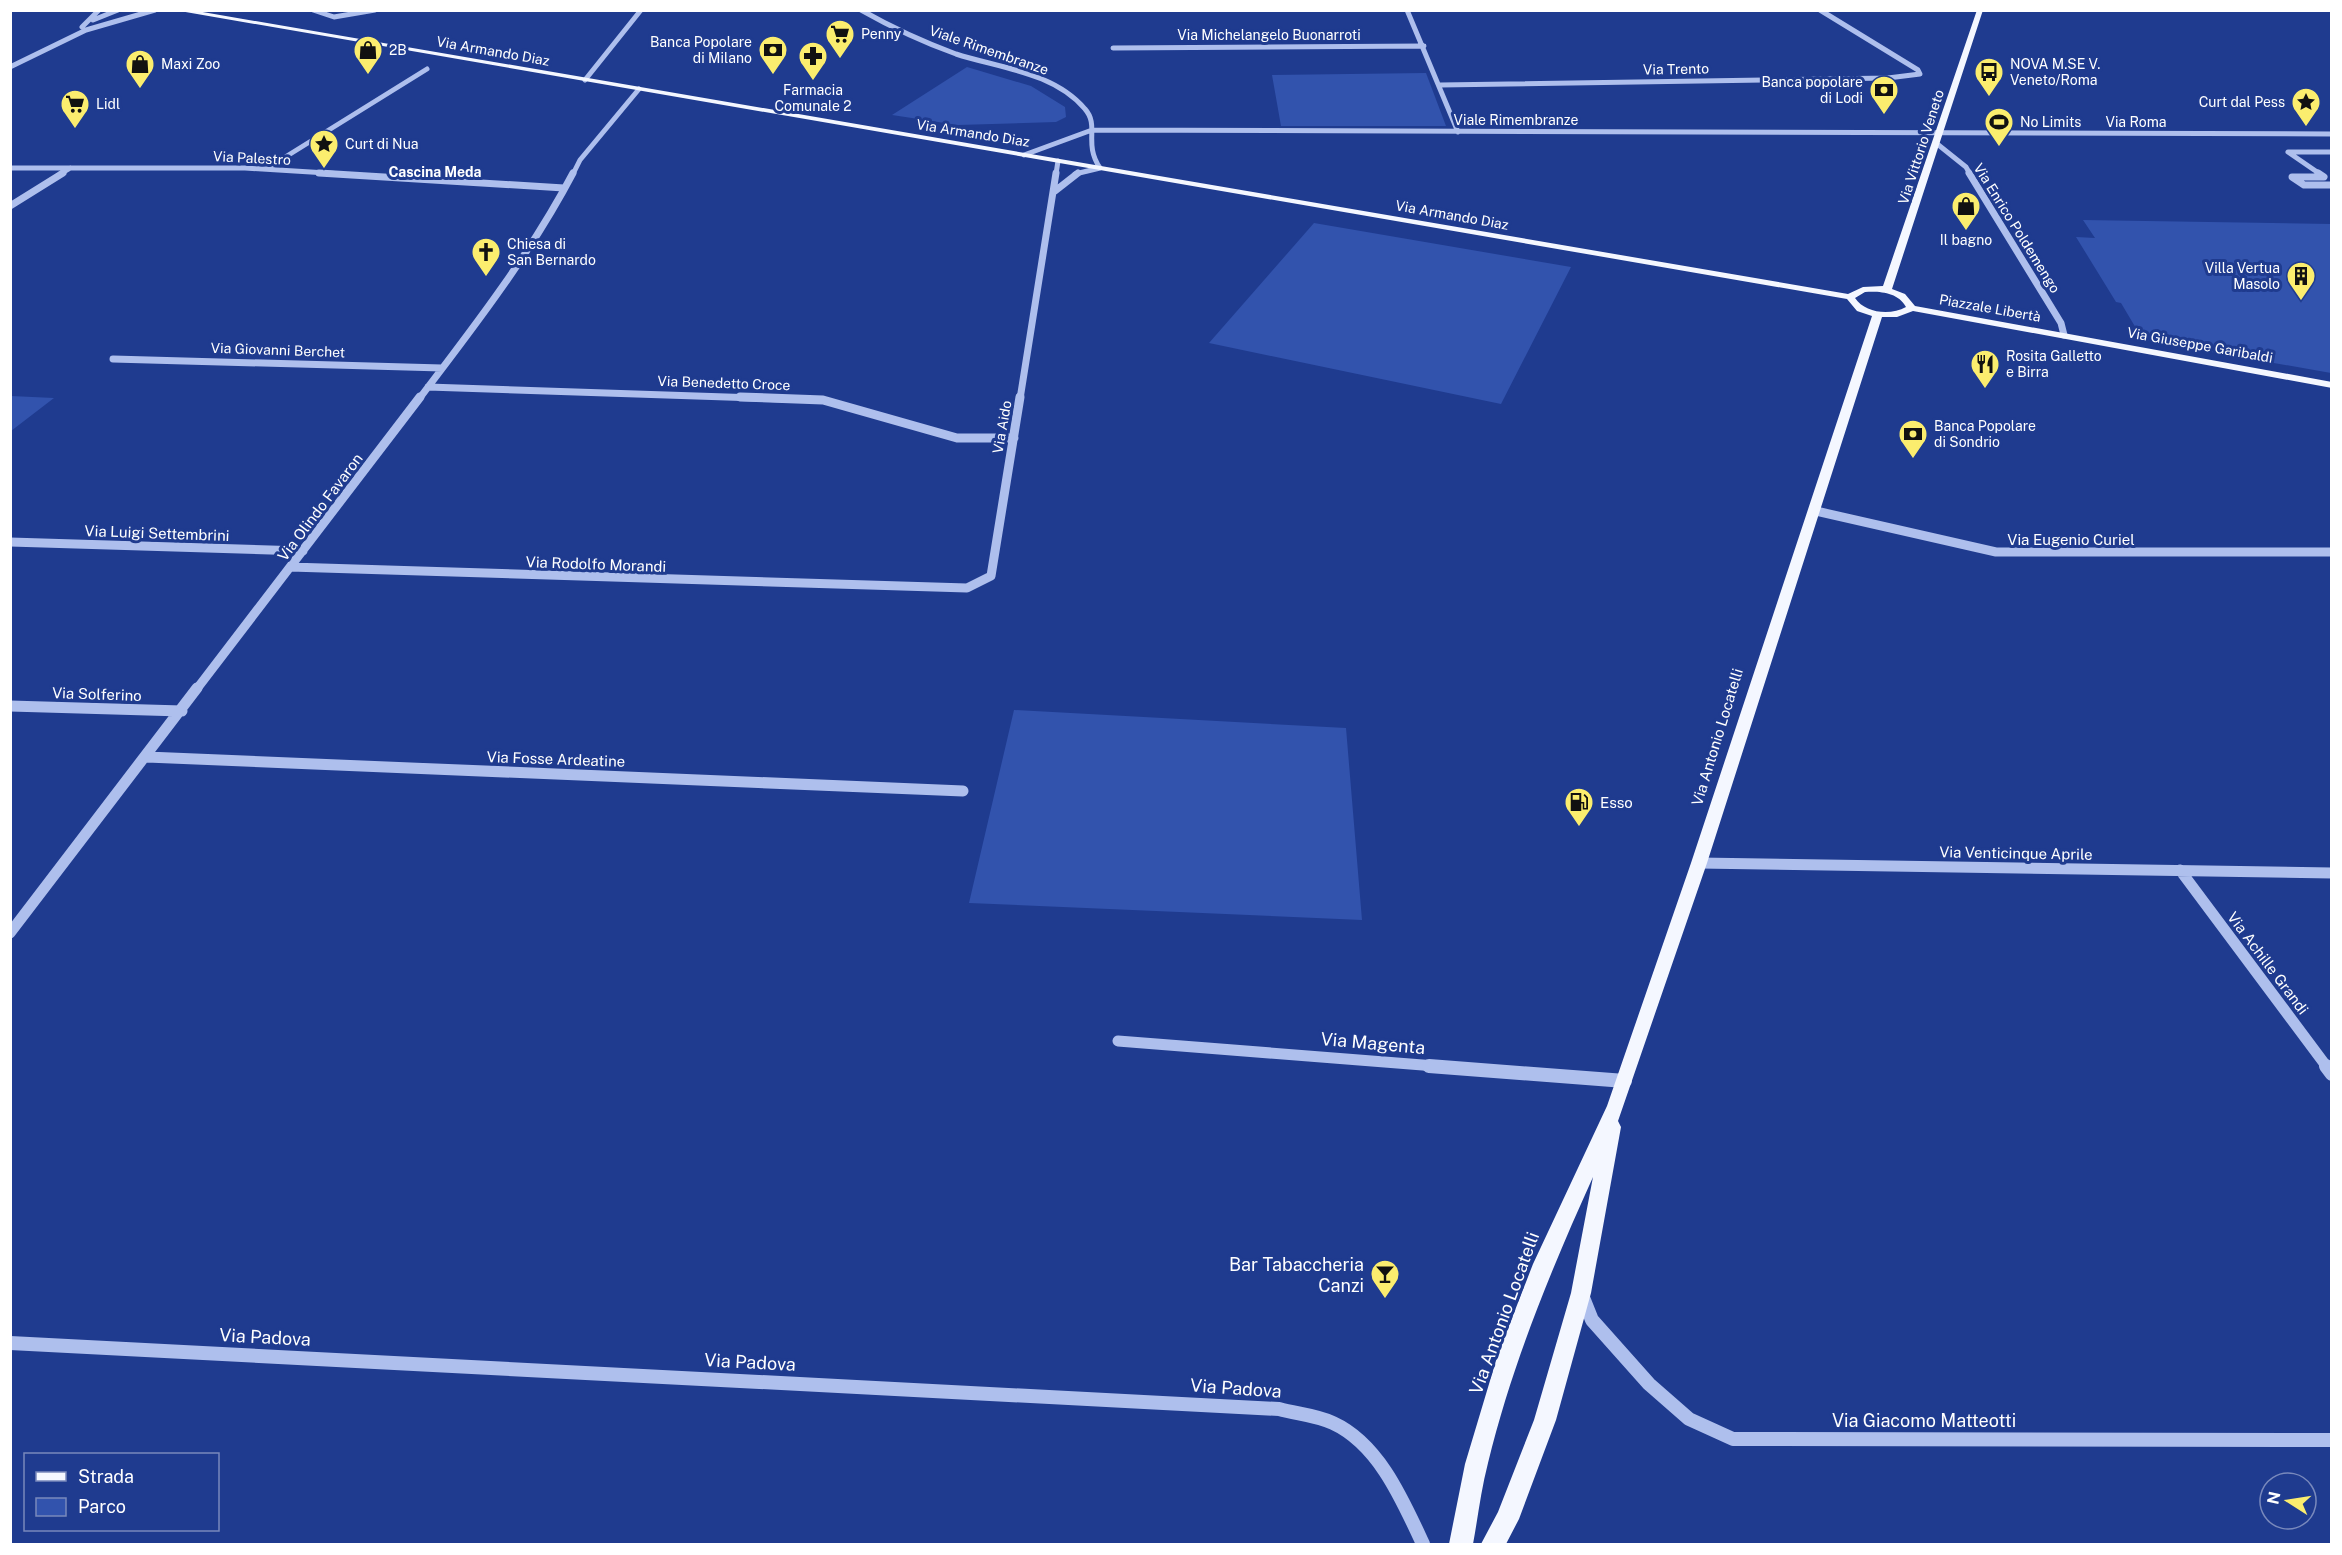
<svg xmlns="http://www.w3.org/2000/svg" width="2342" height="1555" viewBox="0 0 2342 1555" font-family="'Public Sans',sans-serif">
<rect width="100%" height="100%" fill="#1f3b8f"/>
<!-- green -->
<path fill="#3253ad" d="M967 67 1031 86 1065 107 1066 117 1056 122 958 125 892 115Z
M1426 73 1446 126H1281L1272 75Z
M2083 220 2331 224V373L2143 340 2121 303 2116 302 2076 237 2095 238Z
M1314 223 1571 267 1501 404 1209 343Z
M11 396 54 398 11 431Z
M1014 710 1346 728 1362 920 969 903Z"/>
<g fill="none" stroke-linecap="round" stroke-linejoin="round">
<!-- minor-far4 -->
<path stroke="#aebfed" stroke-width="5" d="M313 10 334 17 375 10
M861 10C891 27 923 42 956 54 999 68 1054 72 1085 109 1100 126 1083 143 1100 168
M1407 10 1458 132
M93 20 118 10
M82 27 99 10
M1113 48 1424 46
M10 67 86 30 155 10
M585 80 641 10
M1440 85 1888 78 1920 74 1918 70 1820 10
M1936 143 1966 167 1970 174
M1024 155 1092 130 2332 134
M10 168H245L343 174
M266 169 427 69
M60 174 70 168
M573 174 580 160 639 89
M1056 174 1058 161
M1075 174 1100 168
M2320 174 2288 152H2332"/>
<!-- minor-far3 -->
<path stroke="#aebfed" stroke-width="7" d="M319 173 564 188
M1969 173 2061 323 2064 335
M2318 173 2324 177H2292L2304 185H2332
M1055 191 1078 173
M10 206 63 173
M113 359 442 368
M428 387 786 399
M419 399C474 327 531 253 573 173
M1020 399 1056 173"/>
<!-- minor-far2 -->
<path stroke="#aebfed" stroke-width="9" d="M740 397 823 400 957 438H1014
M1816 511 1996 552H2332
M10 542 303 551
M290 567 967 588 991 576 1020 397
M196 690 420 397"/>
<!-- minor-far1 -->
<path stroke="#aebfed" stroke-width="11" d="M10 706 182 711
M147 757 963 791
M1699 863 2332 873
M2180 870 2327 1067
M10 933 197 688
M1118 1041 1448 1067"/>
<!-- minor -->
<path stroke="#aebfed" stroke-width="14" d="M1429 1066 1625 1081
M2326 1066 2332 1074
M1582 1295 1592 1320 1649 1384 1689 1419 1733 1439 2332 1440
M10 1343 1279 1409C1297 1414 1316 1415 1333 1423 1379 1444 1403 1501 1423 1544"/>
<!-- major -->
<path fill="#f4f7ff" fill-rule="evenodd" d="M174 10H191L1848 294 1863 287 1883 286 1977 10H1983L1892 289 1905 294 1915 306 2332 382V388L1913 311 1897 317H1882L1707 863 1618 1121 1621 1127 1591 1293 1556 1420 1519 1519 1506 1544H1481L1498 1512 1534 1420 1571 1293 1593 1177C1551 1270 1512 1364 1488 1463 1481 1490 1478 1517 1473 1544H1449L1465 1464 1498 1354 1533 1264 1607 1106 1691 863 1872 316 1857 311 1847 299ZM1865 292C1879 291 1898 292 1906 307 1890 316 1865 313 1855 298Z"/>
</g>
<!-- icons -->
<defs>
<g id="supermarket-pin" transform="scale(1.5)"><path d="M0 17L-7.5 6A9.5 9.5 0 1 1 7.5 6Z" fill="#fbed6e" stroke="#1f3b8f"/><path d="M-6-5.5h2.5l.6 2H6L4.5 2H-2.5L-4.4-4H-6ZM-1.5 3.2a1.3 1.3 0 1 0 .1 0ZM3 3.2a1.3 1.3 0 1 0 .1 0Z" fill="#111"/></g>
<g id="shop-pin" transform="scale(1.5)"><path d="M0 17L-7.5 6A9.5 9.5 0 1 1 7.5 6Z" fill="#fbed6e" stroke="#1f3b8f"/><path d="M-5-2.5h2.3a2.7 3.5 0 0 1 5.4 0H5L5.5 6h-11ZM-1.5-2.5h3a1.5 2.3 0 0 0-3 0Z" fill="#111"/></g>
<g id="bank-pin" transform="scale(1.5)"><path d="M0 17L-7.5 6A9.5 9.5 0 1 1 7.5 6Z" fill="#fbed6e" stroke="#1f3b8f"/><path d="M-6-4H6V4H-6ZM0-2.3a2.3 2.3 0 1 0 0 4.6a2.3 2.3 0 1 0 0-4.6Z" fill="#111"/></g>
<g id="pharmacy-pin" transform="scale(1.5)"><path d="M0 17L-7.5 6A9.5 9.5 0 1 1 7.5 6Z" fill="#fbed6e" stroke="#1f3b8f"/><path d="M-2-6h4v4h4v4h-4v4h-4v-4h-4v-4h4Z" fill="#111"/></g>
<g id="bus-pin" transform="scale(1.5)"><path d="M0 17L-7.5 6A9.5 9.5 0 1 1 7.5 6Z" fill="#fbed6e" stroke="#1f3b8f"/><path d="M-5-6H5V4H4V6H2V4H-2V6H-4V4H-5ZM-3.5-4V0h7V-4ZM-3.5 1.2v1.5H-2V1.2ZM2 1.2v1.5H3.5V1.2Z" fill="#111"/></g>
<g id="sight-pin" transform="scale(1.5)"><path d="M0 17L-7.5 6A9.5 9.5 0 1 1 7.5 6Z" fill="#fbed6e" stroke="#1f3b8f"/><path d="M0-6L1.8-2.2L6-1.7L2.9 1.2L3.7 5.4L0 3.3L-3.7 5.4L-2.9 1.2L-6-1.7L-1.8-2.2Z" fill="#111"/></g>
<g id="stadium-pin" transform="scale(1.5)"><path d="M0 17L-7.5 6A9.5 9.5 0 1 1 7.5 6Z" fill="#fbed6e" stroke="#1f3b8f"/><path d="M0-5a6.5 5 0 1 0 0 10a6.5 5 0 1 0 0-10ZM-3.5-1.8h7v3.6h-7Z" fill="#111"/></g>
<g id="church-pin" transform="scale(1.5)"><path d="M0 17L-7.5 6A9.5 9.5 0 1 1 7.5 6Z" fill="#fbed6e" stroke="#1f3b8f"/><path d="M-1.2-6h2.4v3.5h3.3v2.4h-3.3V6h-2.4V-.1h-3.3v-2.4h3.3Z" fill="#111"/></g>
<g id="building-pin" transform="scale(1.5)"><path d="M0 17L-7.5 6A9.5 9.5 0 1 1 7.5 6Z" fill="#fbed6e" stroke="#1f3b8f"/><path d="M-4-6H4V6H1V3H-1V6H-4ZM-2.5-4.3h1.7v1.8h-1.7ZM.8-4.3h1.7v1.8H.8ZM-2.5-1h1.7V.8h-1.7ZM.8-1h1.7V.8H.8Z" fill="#111"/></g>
<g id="restaurant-pin" transform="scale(1.5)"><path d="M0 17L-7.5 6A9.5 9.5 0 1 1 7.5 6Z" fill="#fbed6e" stroke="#1f3b8f"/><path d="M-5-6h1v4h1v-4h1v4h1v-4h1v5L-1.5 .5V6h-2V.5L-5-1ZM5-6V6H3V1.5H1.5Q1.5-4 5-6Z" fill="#111"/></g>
<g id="fuel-pin" transform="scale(1.5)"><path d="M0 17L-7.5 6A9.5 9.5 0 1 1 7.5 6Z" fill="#fbed6e" stroke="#1f3b8f"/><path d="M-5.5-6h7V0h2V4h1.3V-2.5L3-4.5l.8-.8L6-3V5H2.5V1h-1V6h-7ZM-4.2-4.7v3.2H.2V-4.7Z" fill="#111"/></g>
<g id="bar-pin" transform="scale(1.5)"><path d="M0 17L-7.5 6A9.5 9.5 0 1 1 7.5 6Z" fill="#fbed6e" stroke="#1f3b8f"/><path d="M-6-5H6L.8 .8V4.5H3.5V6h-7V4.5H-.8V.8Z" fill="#111"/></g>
</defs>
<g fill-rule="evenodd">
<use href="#supermarket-pin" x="840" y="34"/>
<use href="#shop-pin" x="368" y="50"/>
<use href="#bank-pin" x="773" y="50"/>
<use href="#pharmacy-pin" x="813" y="56"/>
<use href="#shop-pin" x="140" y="64"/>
<use href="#bus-pin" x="1989" y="72"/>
<use href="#bank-pin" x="1884" y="90"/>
<use href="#sight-pin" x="2306" y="102"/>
<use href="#supermarket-pin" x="75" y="104"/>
<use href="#stadium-pin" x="1999" y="122"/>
<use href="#sight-pin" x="324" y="144"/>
<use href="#shop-pin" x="1966" y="206"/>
<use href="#church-pin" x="486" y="252"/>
<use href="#building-pin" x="2301" y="276"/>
<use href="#restaurant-pin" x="1985" y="364"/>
<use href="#bank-pin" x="1913" y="434"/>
<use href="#fuel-pin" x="1579" y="802"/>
<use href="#bar-pin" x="1385" y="1274"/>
</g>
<g text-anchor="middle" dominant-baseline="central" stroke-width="6" stroke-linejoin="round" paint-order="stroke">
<!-- far-poi labels -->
<g font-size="14" fill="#fff" stroke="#1f3b8f" text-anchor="start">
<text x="861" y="34">Penny</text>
<text x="752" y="42" text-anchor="end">Banca Popolare<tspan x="752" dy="16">di Milano</tspan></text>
<text x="389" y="50">2B</text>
<text x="161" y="64">Maxi Zoo</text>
<text x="2010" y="64">NOVA M.SE V.<tspan x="2010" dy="16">Veneto/Roma</tspan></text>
<text x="1863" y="82" text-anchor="end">Banca popolare<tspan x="1863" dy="16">di Lodi</tspan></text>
<text x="813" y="90" text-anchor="middle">Farmacia<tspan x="813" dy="16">Comunale 2</tspan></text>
<text x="2285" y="102" text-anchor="end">Curt dal Pess</text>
<text x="96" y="104">Lidl</text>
<text x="2020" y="122">No Limits</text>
<text x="345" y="144">Curt di Nua</text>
<text x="1966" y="240" text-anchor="middle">Il bagno</text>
<text x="507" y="244">Chiesa di<tspan x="507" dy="16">San Bernardo</tspan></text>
<text x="2280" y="268" text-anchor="end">Villa Vertua<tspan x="2280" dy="16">Masolo</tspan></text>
<text x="2006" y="356">Rosita Galletto<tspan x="2006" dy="16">e Birra</tspan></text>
<text x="1934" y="426">Banca Popolare<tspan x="1934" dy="16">di Sondrio</tspan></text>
</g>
<!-- far-street labels -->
<g font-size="14" fill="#fff" stroke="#1f3b8f">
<text x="1269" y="35">Via Michelangelo Buonarroti</text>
<text transform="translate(989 50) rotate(19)">Viale Rimembranze</text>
<text transform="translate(493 51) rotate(10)">Via Armando Diaz</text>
<text transform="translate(1676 69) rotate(-1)">Via Trento</text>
<text x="1516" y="120">Viale Rimembranze</text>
<text x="2136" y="122">Via Roma</text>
<text transform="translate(973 133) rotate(9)">Via Armando Diaz</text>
<text transform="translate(1921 147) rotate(-72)">Via Vittorio Veneto</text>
<text transform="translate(252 158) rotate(3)">Via Palestro</text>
<text transform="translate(1452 215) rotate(10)">Via Armando Diaz</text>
<text transform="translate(2017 228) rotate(58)">Via Enrico Poldemengo</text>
<text transform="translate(1990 308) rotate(10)">Piazzale Libertà</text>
<text transform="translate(2200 345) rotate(10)">Via Giuseppe Garibaldi</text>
<text transform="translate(278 350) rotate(2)">Via Giovanni Berchet</text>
<text transform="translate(724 383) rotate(2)">Via Benedetto Croce</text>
<text transform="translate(1002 427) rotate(-80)">Via Aido</text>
</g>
<!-- far-neighbourhood labels -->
<g font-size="14" font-weight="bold" fill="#fff" stroke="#1f3b8f">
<text x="435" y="172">Cascina Meda</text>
</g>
<!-- street labels -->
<g font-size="15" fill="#fff" stroke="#1f3b8f">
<text transform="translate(320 507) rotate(-53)">Via Olindo Favaron</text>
<text transform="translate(157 533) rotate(2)">Via Luigi Settembrini</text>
<text x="2071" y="539">Via Eugenio Curiel</text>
<text transform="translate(596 564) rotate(2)">Via Rodolfo Morandi</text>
<text transform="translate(97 694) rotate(2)">Via Solferino</text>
<text transform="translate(1717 737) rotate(-73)">Via Antonio Locatelli</text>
<text transform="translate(556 759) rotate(2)">Via Fosse Ardeatine</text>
<text transform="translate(2016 853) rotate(1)">Via Venticinque Aprile</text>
<text transform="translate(2268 963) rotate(53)">Via Achille Grandi</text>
</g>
<!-- poi labels -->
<g font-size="15" fill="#fff" stroke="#1f3b8f" text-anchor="start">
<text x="1600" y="802">Esso</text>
</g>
<!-- near-street labels -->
<g font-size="18" fill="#fff" stroke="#1f3b8f">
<text transform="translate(1373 1043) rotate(5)">Via Magenta</text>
<text transform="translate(1504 1313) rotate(-70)">Via Antonio Locatelli</text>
<text transform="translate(265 1337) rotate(3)">Via Padova</text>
<text transform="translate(750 1362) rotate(3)">Via Padova</text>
<text transform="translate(1236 1388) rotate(4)">Via Padova</text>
<text x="1924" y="1420">Via Giacomo Matteotti</text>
</g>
<!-- near-poi labels -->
<g font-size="18" fill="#fff" stroke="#1f3b8f" text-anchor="end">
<text x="1364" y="1264">Bar Tabaccheria<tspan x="1364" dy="21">Canzi</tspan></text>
</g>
</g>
<!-- border -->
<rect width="2342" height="1555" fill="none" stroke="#ffffff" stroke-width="24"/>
<!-- legend -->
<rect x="24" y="1453" width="195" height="78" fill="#1f3b8f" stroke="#7989bc" stroke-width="1.5"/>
<rect x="36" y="1472" width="30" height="9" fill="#f4f7ff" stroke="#7989bc" stroke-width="1.5"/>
<text x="78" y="1483" font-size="18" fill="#ffffff">Strada</text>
<rect x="36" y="1498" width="30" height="18" fill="#3253ad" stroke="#7989bc" stroke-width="1.5"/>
<text x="78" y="1513" font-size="18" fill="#ffffff">Parco</text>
<!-- north arrow -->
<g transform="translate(2288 1501) rotate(282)"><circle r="28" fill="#1f3b8f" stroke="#7989bc" stroke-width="1.5"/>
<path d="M0-4.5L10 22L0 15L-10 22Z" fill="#fbed6e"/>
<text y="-9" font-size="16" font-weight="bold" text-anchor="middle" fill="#ffffff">N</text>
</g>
</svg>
